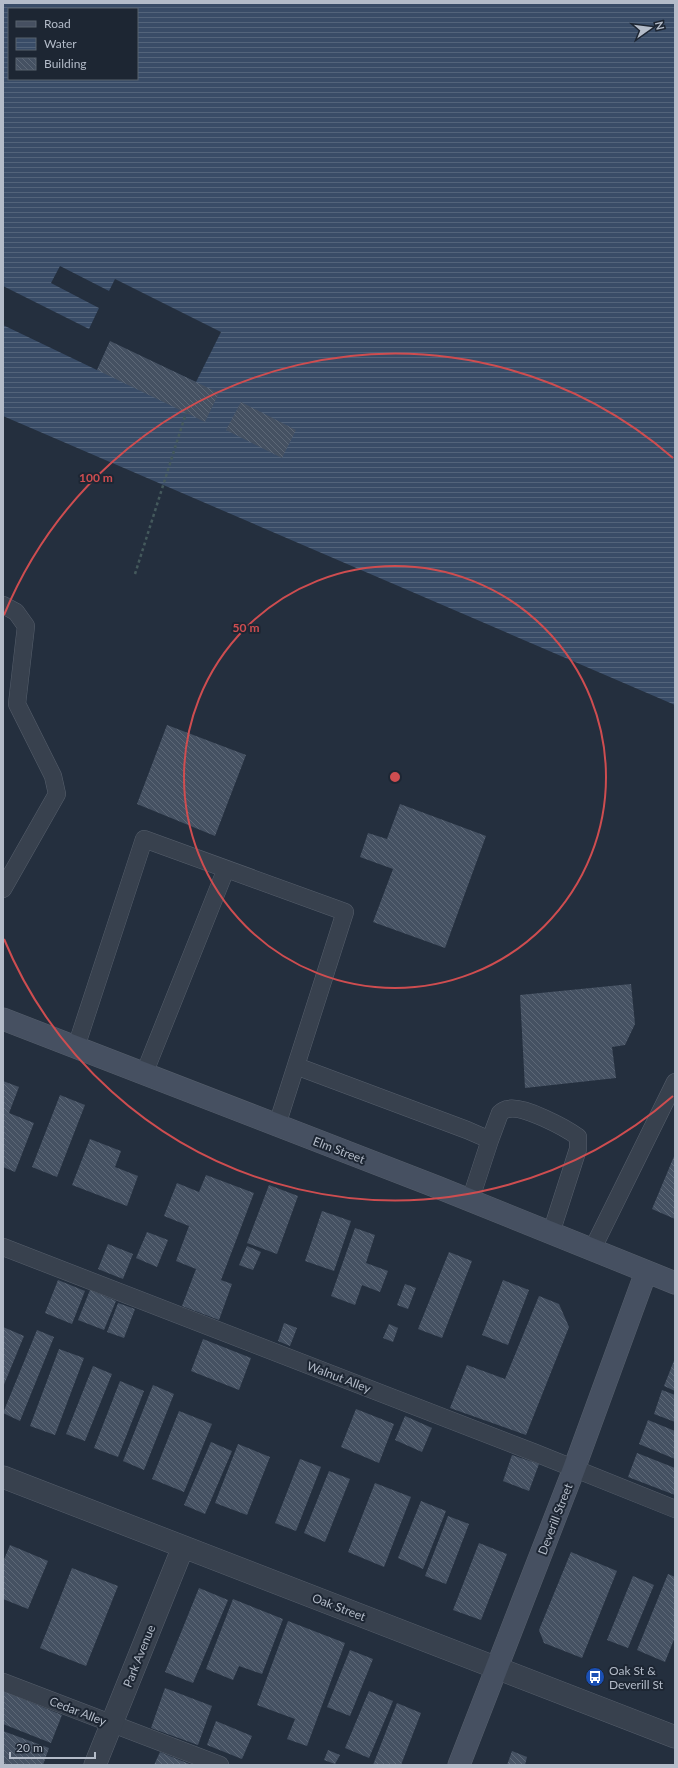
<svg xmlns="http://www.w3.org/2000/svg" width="678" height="1768" viewBox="0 0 678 1768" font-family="Lato,sans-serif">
<defs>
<pattern id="water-rules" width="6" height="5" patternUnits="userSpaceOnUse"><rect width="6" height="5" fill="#394c67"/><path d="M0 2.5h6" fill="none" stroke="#53647b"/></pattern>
<pattern id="building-back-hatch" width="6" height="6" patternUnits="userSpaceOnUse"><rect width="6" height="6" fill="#455162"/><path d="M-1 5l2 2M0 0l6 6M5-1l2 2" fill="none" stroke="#5d6877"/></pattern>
</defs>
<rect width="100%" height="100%" fill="#242f3e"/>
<!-- water -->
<path fill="url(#water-rules)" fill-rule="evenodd" d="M3 3H675V705L3 416ZM9 9H137V79H9Z"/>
<!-- pier -->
<path fill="#242f3e" d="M60 266 109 291 115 279 221 332 196 382 110 342 97 370 3 325V286L89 329 99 308 51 283Z"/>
<!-- building -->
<path fill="url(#building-back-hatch)" d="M110 341 219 393 205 422 97 370Z
M241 402 296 430 282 458 226 430Z
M167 725 246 755 215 836 137 804Z
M400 804 486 836 445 948 373 922 393 869 360 857 368 833 387 839Z
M631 984 635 1024 625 1045 612 1047 616 1078 525 1088 520 995Z
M3 1081 19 1087 9 1113 34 1123 15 1172 3 1167Z
M60 1095 85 1105 57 1177 32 1167Z
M90 1139 121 1151 115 1167 138 1176 127 1206 72 1185Z
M675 1154V1219L652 1209Z
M206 1175 254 1193 221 1280 232 1284 219 1320 182 1306 196 1269 176 1261 189 1226 164 1216 177 1183 199 1192Z
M269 1185 298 1196 277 1254 247 1243Z
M322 1211 351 1221 334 1271 305 1261Z
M355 1228 375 1235 366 1263 388 1271 380 1292 362 1285 355 1305 331 1296Z
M147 1232 168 1240 157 1267 136 1258Z
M108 1244 133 1254 123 1279 98 1269Z
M247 1246 261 1252 253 1270 239 1265Z
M449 1252 472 1261 442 1338 418 1329Z
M58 1280 85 1291 72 1324 45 1313Z
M503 1280 529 1290 508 1345 482 1335Z
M405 1284 416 1288 408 1309 397 1305Z
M90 1290 116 1301 104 1330 78 1320Z
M539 1296 559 1304 569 1327 526 1435 450 1408 467 1365 505 1379Z
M118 1303 135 1309 124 1338 107 1332Z
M284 1323 297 1328 290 1346 278 1341Z
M389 1324 398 1328 393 1342 383 1338Z
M3 1327 24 1336 3 1387Z
M37 1330 54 1337 20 1421 3 1413Z
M203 1339 251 1358 239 1390 191 1371Z
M59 1349 84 1358 55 1435 30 1426Z
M675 1358V1391L664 1386Z
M93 1366 112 1374 85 1441 66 1434Z
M120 1381 144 1391 118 1457 94 1448Z
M153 1385 174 1394 144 1470 123 1461Z
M662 1390 675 1395V1422L654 1414Z
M356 1409 394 1424 379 1463 341 1447Z
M179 1411 212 1424 184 1492 152 1479Z
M405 1416 432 1428 422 1452 395 1440Z
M648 1420 675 1431V1459L639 1444Z
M211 1442 232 1451 205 1514 184 1505Z
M238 1444 270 1457 247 1515 215 1503Z
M637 1453 675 1468V1495L628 1477Z
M512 1455 539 1464 529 1491 503 1481Z
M300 1459 321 1467 296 1531 275 1523Z
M329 1471 350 1479 325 1542 304 1533Z
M375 1483 411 1497 384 1567 348 1552Z
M421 1501 446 1511 423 1569 398 1558Z
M448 1516 469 1524 446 1584 425 1576Z
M479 1543 507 1554 481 1620 453 1610Z
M10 1545 48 1561 28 1609 3 1599V1562Z
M571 1552 617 1571 582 1658 544 1643 539 1630Z
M72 1568 118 1586 86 1666 40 1648Z
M668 1574 675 1577V1637L665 1662 637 1650Z
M633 1576 654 1585 628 1648 607 1640Z
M199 1588 228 1600 193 1683 165 1672Z
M233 1599 283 1619 262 1674 239 1666 233 1680 206 1669Z
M288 1621 345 1643 307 1746 287 1739 295 1719 257 1705Z
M350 1650 373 1659 350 1716 327 1707Z
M165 1688 212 1706 198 1745 151 1728Z
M3 1691 62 1715 51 1743 3 1724Z
M369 1691 393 1701 369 1758 345 1748Z
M397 1703 421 1713 401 1765H373Z
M216 1721 252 1736 242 1759 207 1745Z
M3 1731 49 1748 43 1765H7L3 1764Z
M328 1750 340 1755 335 1764 324 1760Z
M512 1751 527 1757 525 1765H507Z
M160 1752 192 1765H154Z"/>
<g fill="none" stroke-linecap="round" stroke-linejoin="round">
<!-- service casing -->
<g stroke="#565f6c" stroke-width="18">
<path id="service" d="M3 605 16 612 26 626 17 704 53 776 57 794 3 889
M76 1047 144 839 345 912 277 1125
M296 1066 467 1130 490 1140 500 1113C502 1111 506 1109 508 1109 523 1105 566 1128 578 1137V1149L551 1233
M144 1074 226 869
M470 1201 490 1140
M3 1247 533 1452 675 1509
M592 1250 675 1082
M3 1682 220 1765"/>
</g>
<!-- minor casing -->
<g stroke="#565f6c" stroke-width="23">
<path id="minor" d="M3 1477 675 1737
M95 1765 183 1547"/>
</g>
<!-- secondary casing -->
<g stroke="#565f6c" stroke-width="23">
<path id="secondary" d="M3 1019 437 1187 675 1283
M459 1765 574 1469 646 1272"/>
</g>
<!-- path -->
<path stroke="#44595c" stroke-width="2.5" stroke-dasharray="3 3" stroke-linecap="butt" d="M135 574 186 413"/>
<!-- service -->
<use href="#service" stroke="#38414e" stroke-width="17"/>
<!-- minor -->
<use href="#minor" stroke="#38414e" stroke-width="22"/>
<!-- secondary -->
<use href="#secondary" stroke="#465061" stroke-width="22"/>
</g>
<!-- distance rings -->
<g fill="none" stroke="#ce4d50" stroke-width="2">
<circle cx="395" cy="777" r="211"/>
<path d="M673 1096A423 423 0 0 1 4 939M4 615A423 423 0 0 1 673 458"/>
</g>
<!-- icons -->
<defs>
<g id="bus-disc" transform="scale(1)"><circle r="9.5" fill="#1a4fb4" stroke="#1d2633"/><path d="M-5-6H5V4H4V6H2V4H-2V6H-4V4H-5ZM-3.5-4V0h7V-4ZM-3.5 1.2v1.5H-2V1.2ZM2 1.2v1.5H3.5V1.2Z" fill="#fff"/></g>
</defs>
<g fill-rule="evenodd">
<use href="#bus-disc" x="595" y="1677"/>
</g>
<g text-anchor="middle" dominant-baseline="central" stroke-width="4" stroke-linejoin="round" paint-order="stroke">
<!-- street labels -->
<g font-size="12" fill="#b4bcc9" stroke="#1d2633">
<text transform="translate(339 1150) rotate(21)">Elm Street</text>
<text transform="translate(339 1377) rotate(21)">Walnut Alley</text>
<text transform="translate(555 1519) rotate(-69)">Deverill Street</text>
<text transform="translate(339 1607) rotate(21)">Oak Street</text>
<text transform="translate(139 1656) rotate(-68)">Park Avenue</text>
<text transform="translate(78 1711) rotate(21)">Cedar Alley</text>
</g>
<!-- poi labels -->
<g font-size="12" fill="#b4bcc9" stroke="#1d2633" text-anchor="start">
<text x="609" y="1670">Oak St &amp;<tspan x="609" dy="14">Deverill St</tspan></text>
</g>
</g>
<circle cx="395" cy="777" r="6" fill="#ce4d50" stroke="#1d2633" stroke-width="2"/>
<g font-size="12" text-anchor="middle" font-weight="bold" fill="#ce4d50" stroke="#1d2633" stroke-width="4" stroke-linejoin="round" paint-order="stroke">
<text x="96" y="482">100 m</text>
<text x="246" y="632">50 m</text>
</g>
<!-- border -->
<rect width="678" height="1768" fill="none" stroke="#b4bcc9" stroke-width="8"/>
<!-- legend -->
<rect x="8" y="8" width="130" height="72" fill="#1d2633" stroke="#59626f"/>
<rect x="16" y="21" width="20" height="6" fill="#465061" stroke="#59626f"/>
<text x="44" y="28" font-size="12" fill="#b4bcc9">Road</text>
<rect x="16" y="38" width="20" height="12" fill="url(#water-rules)" stroke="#59626f"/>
<text x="44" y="48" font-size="12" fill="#b4bcc9">Water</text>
<rect x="16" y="58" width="20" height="12" fill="url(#building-back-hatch)" stroke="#59626f"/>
<text x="44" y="68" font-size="12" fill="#b4bcc9">Building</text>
<!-- north arrow -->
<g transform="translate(650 28) rotate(76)" stroke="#1d2633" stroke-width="3" paint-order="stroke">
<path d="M0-3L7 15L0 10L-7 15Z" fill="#b4bcc9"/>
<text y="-6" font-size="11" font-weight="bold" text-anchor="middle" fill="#b4bcc9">N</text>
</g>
<!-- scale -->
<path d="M10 1752v6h85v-6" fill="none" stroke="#b4bcc9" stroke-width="2"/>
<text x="16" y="1752" font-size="12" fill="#b4bcc9" stroke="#1d2633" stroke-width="3" paint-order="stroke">20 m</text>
</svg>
